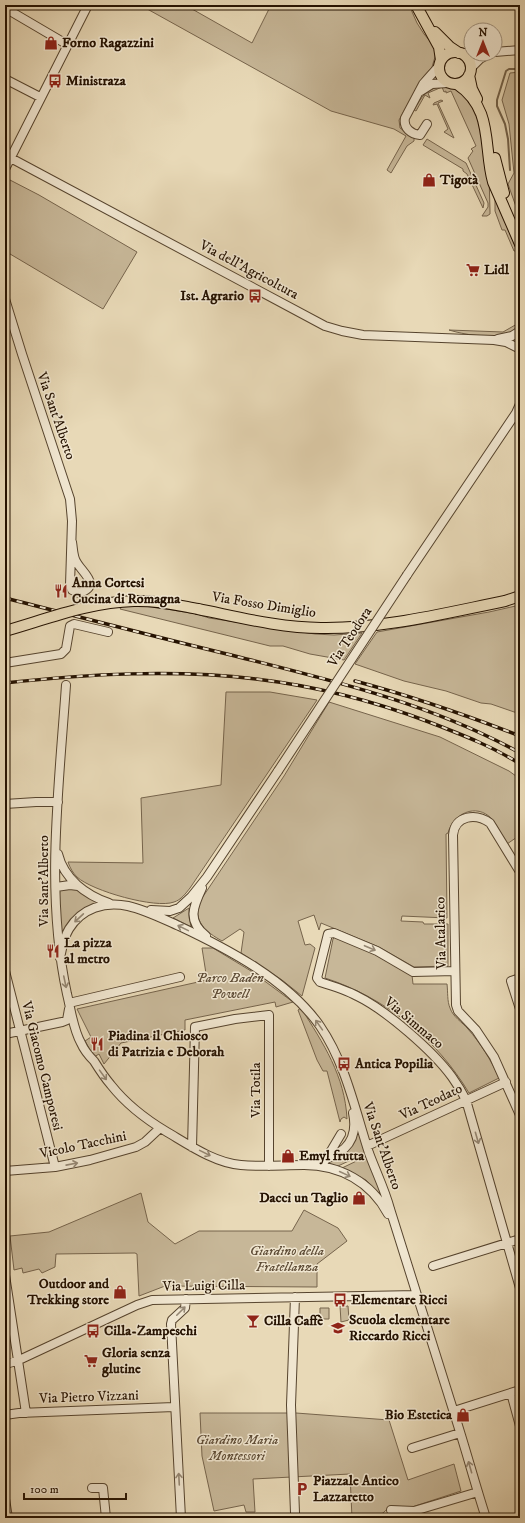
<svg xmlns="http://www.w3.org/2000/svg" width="525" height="1523" viewBox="0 0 525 1523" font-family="'IM FELL DW Pica',serif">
<rect width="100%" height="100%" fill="#e8d9b7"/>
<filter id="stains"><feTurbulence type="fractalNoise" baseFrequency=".005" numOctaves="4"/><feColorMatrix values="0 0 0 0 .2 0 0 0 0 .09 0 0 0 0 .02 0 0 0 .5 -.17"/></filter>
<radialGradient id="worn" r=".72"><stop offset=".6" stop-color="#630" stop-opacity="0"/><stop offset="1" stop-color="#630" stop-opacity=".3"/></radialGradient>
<!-- green -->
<path fill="#c7b798" stroke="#76644c" d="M140 5H185L252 43 271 5H409L417 23 424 34 434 46 436 50 435 57 432 67 423 77 399 120 400 128 414 138V141L407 146 391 173 387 170 406 136 394 129 331 111Z
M520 72V218L508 184 514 173 509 124 502 100 510 73Z
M443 86 460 90 467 96 482 124 489 175 490 211V214L487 216H482L488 207V203L468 158 473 151 471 149 476 146 451 91 446 93V91L444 92 442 87 428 93 430 98 425 95 416 111 414 110C421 97 427 88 443 86Z
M441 100 443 101 438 103 454 138 444 132 448 129 437 104 433 105 434 103Z
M427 139 466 163 484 203 483 208 467 174 463 171V169L423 145Z
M10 180 39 195 137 252 103 309 5 251V188Z
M495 198H497L520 249V251H514L505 230H502L495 211Z
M520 316V327C502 341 469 336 449 330L503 332 517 324Z
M142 605 197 614 209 618 315 634 334 635 362 633 344 660 310 654 283 646H270L120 609 122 606Z
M520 605V714L491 704 481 703 446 691 404 681 355 664 377 632 489 612Z
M226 692H270L317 700 190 888C186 893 181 900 174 902 156 909 92 891 77 877 73 873 70 868 68 862L143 863 141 798 221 785Z
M329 702 440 737 509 771 520 779V835L507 844C502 836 498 826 492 819 476 802 453 814 448 833L446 834 447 918 402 916 401 921 423 922 424 924H448V966L414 967 379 947 321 923 319 930 314 915 298 921 305 945 310 944 315 948 302 996 282 980 241 953 244 932 240 929 222 941C206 932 192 921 200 901L284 776Z
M63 888H75L99 902 82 910 63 934 60 933 59 897 60 891Z
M189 908V915L191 927 173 918Z
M335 937 374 953 412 975 413 984H447C448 992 447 1001 450 1008 453 1017 462 1022 468 1029 481 1044 491 1060 499 1078L469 1093C437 1039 384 997 325 978L333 939Z
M202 948H213L251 971 293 1002 276 1007 275 1002 185 1020V1030L121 1043 104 1064 99 1054 94 1057 85 1041 91 1037 77 1009 207 980Z
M301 1008C323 1043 345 1076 347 1119L344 1117 341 1119 340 1122 327 1071H323L317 1060 298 1010Z
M357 1122 366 1153 338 1166 328 1165 327 1163C350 1154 349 1143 357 1122Z
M367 1156 380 1189V1192L378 1193 366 1180 342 1168Z
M141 1193 148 1222 175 1244 199 1231H292L304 1210 338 1228 347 1241 317 1264V1287L165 1286 139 1296 137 1254 135 1253 56 1254 55 1267 42 1273 39 1269 23 1273 22 1268 14 1270 10 1236 49 1232Z
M340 1306H348L349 1320 341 1322Z
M320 1308H329V1319H320Z
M200 1413H296L389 1420 408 1480 454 1464 461 1491 412 1507 391 1506 377 1518H352L350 1474 253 1479 255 1512H246L244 1505 214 1511 202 1456Z"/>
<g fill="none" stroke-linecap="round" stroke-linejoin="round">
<!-- stream -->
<path stroke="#726149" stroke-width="2" d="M510 170 508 139 505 124 497 106V100L506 71 509 69H520"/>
<!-- minor casing -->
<g stroke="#56442e" stroke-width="10">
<path id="minor" d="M5 8 68 45
M495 52 520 50
M462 54 471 52
M471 68 480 59 489 54
M5 79 40 97
M421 91 432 84 448 83
M427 124 420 135C411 134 403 128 405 118L423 84 439 66
M5 155 325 326 342 331 363 335 494 340 506 342 520 349
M5 169 88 5
M5 299 22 354 70 499 72 521 70 585 72 590 79 593C104 585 79 571 75 559 73 554 73 548 72 542
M498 339 512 336 520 331
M407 575 516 413 520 404
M5 663 61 654 66 649 70 626 74 624 108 632
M66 685C59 787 45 893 67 994 71 1010 73 1029 81 1043 84 1050 89 1056 94 1061 99 1069 105 1078 111 1085 126 1104 147 1120 167 1132 189 1145 215 1163 241 1165 262 1167 283 1165 304 1165 340 1165 371 1182 388 1214
M5 804 36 802H58
M58 854C64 879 86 895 109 903
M520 872 490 823C476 813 455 815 453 835L456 1005 458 1011 476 1030 494 1057 520 1115
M56 887 70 885 78 886
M202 888C193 907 187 921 206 936
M151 910 170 911 179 908 191 897 207 877 278 771
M60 958C62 948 64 937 69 929 82 908 105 901 128 906 146 910 163 919 179 926 228 949 289 981 320 1026 346 1064 355 1110 369 1153 376 1172 385 1190 390 1209 412 1278 433 1347 455 1416 466 1450 475 1484 486 1518
M5 971 55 1167
M455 971 413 972 377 951 334 933 328 934 317 978 320 982C333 986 346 990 357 996 386 1010 433 1051 452 1077 457 1084 462 1092 466 1100L520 1288
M520 978 511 981 520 1009
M69 1003 180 977
M5 1034 62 1022 67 1020 69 1009
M367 1146 506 1082
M192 1147 195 1027 235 1019 269 1015V1166
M325 1161 341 1134
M310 1164C338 1157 360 1146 353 1113
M5 1171 55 1167 90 1160 136 1147 145 1142 160 1128
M433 1266 520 1239
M5 1275 26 1413
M5 1364 17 1361 137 1305 152 1300 417 1295
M511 1393 520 1426
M454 1411 520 1390
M5 1415 19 1413 174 1407
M412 1448 460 1433
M92 1488H103L106 1518
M5 1499 8 1518
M391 1510 414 1511 478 1492
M295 1513 291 1405 295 1297
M181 1518 171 1324 172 1320 185 1308 186 1299"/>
</g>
<!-- major casing -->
<g stroke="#251201" stroke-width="12">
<path id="major" d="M416 5 439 47 441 60
M435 32 450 47 459 53
M439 68a16 16 0 1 1 32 0a16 16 0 1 1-32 0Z
M469 75 472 89 477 99
M457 84C494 109 483 146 493 182L520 244
M495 158 504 193
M198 609C238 617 280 628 321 628 383 629 445 613 505 601L520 596"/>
</g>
<!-- minor -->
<use href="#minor" stroke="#f0e6d0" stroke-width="8"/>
<!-- major -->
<use href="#major" stroke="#e8d9b7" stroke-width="10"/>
<!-- rail casing -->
<g stroke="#251201" stroke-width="3.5">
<path id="rail" d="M5 598C80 617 156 637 231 655 330 680 430 703 520 753
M355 681C411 696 466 715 520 736
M5 683C88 674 173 669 256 679 315 686 374 701 429 722 460 734 492 746 520 764"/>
</g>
<!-- rail -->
<use href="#rail" stroke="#f0e6d0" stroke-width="2" stroke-dasharray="6" stroke-linecap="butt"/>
<!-- minor-bridge casing -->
<g stroke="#56442e" stroke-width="10" stroke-linecap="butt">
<path id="minor-bridge" d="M278 771 407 575"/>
</g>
<!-- major-bridge casing -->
<g stroke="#251201" stroke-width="12" stroke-linecap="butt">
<path id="major-bridge" d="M5 631C47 619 90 602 134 601 155 600 176 605 198 609"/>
</g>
<!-- minor-bridge -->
<use href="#minor-bridge" stroke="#f0e6d0" stroke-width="8"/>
<!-- major-bridge -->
<use href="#major-bridge" stroke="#e8d9b7" stroke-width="10"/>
</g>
<!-- one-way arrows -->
<defs><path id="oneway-shaft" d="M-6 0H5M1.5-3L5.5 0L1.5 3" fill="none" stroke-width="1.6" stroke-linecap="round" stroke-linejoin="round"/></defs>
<g stroke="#958773">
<use href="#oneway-shaft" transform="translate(79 918) rotate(137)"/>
<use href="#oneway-shaft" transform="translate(183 928) rotate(-154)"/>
<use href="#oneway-shaft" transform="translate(370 948) rotate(23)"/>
<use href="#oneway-shaft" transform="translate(65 982) rotate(78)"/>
<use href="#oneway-shaft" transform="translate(319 1025) rotate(-125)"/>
<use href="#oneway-shaft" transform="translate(103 1075) rotate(54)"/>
<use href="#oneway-shaft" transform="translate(477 1138) rotate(74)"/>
<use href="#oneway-shaft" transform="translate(205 1153) rotate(26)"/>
<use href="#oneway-shaft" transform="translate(72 1164) rotate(-11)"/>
<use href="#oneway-shaft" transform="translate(345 1174) rotate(25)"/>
<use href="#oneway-shaft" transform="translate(181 1311) rotate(-45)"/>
<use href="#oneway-shaft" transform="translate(470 1467) rotate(-106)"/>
<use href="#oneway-shaft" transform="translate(179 1479) rotate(-93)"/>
</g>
<!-- icons -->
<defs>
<g id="shop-bare" transform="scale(1.08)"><path d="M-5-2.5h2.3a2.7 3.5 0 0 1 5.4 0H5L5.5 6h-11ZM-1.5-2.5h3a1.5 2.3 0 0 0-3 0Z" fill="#8f2418" stroke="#f0e6d0" stroke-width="2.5" paint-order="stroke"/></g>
<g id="bus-bare" transform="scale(1.08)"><path d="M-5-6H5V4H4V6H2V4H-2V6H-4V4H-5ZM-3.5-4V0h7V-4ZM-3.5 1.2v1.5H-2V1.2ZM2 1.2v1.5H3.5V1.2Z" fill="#8f2418" stroke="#f0e6d0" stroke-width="2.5" paint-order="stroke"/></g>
<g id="supermarket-bare" transform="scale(1.08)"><path d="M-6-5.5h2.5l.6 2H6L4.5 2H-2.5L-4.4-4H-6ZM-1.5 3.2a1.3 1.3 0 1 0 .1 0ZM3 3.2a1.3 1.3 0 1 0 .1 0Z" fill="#8f2418" stroke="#f0e6d0" stroke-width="2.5" paint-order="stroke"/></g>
<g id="restaurant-bare" transform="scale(1.08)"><path d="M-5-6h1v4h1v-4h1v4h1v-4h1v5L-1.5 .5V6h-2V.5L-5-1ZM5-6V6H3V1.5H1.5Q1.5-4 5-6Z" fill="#8f2418" stroke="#f0e6d0" stroke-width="2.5" paint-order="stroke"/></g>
<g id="bar-bare" transform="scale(1.08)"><path d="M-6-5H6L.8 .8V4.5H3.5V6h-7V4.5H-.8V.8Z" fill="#8f2418" stroke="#f0e6d0" stroke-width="2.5" paint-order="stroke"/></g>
<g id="school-bare" transform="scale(1.08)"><path d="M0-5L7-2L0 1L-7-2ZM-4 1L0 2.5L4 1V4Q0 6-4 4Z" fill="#8f2418" stroke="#f0e6d0" stroke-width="2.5" paint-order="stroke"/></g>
<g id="parking-bare" transform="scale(1.08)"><path d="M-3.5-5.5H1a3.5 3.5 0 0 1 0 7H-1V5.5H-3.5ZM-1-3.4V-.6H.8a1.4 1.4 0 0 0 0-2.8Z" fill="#8f2418" stroke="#f0e6d0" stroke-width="2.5" paint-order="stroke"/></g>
</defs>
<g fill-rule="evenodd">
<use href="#shop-bare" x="51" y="43"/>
<use href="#bus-bare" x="55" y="81"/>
<use href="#shop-bare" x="429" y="180"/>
<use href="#supermarket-bare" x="473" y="270"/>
<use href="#bus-bare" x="255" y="296"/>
<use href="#restaurant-bare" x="61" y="591"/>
<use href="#restaurant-bare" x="53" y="951"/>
<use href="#restaurant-bare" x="97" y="1044"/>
<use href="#bus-bare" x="344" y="1064"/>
<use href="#shop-bare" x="288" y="1156"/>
<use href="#shop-bare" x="359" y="1198"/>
<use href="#shop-bare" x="120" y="1292"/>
<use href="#bus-bare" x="340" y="1300"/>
<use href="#bar-bare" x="253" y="1321"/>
<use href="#school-bare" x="338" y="1328"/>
<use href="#bus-bare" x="93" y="1331"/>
<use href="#supermarket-bare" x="91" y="1361"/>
<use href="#shop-bare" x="463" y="1415"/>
<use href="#parking-bare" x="302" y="1489"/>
</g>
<g text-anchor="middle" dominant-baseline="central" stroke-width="3" stroke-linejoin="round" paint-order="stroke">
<!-- poi labels -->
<g font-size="14" font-weight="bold" fill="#251201" stroke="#f0e6d0" text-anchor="start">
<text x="62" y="43">Forno Ragazzini</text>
<text x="66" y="81">Ministraza</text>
<text x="440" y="180">Tigotà</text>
<text x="484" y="270">Lidl</text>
<text x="244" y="296" text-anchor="end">Ist. Agrario</text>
<text x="72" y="583">Anna Cortesi<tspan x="72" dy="16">Cucina di Romagna</tspan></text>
<text x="64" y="943">La pizza<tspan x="64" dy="16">al metro</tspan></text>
<text x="108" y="1036">Piadina il Chiosco<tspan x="108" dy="16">di Patrizia e Deborah</tspan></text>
<text x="355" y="1064">Antica Popilia</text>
<text x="299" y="1156">Emyl frutta</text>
<text x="348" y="1198" text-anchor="end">Dacci un Taglio</text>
<text x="109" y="1284" text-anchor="end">Outdoor and<tspan x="109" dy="16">Trekking store</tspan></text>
<text x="351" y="1300">Elementare Ricci</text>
<text x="349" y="1320">Scuola elementare<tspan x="349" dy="16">Riccardo Ricci</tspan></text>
<text x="264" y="1321">Cilla Caffè</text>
<text x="104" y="1331">Cilla-Zampeschi</text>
<text x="102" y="1353">Gloria senza<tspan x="102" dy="16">glutine</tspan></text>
<text x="452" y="1415" text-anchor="end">Bio Estetica</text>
<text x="313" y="1481">Piazzale Antico<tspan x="313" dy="16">Lazzaretto</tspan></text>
</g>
<!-- street labels -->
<g font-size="14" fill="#251201" stroke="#f0e6d0">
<text transform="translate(249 270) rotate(28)">Via dell'Agricoltura</text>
<text transform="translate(56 416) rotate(71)">Via Sant'Alberto</text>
<text transform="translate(264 605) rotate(9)">Via Fosso Dimiglio</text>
<text transform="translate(350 637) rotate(-57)">Via Teodora</text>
<text transform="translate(44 881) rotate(-90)">Via Sant'Alberto</text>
<text transform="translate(441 933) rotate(-91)">Via Atalarico</text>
<text transform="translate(414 1023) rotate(40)">Via Simmaco</text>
<text transform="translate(42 1066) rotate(76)">Via Giacomo Camporesi</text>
<text transform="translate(256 1090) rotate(-90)">Via Totila</text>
<text transform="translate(431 1102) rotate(-25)">Via Teodato</text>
<text transform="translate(83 1145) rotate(-12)">Vicolo Tacchini</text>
<text transform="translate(382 1146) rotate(71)">Via Sant'Alberto</text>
<text transform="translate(204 1286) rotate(-1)">Via Luigi Cilla</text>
<text transform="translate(89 1397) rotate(-2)">Via Pietro Vizzani</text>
</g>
<!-- park labels -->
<g font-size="14" font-style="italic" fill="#5e4c36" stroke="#f0e6d0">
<text x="230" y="978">Parco Baden<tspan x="230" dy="16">Powell</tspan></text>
<text x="287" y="1251">Giardino della<tspan x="287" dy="16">Fratellanza</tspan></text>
<text x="237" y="1440">Giardino Maria<tspan x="237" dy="16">Montessori</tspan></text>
</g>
</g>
<!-- margin -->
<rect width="525" height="1523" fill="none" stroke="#e8d9b7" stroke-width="20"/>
<rect x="6" y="6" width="513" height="1511" fill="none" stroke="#251201" stroke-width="2"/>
<rect x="10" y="10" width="505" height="1503" fill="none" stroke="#251201"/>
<!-- north arrow -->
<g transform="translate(483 42)"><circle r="19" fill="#f0e6d0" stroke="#9f917d"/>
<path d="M0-3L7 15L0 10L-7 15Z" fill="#8f2418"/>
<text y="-6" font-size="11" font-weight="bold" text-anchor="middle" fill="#251201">N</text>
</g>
<!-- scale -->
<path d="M24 1493v6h102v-6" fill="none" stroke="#251201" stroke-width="2"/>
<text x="30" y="1493" font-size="12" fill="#251201" stroke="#f0e6d0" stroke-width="3" paint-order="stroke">100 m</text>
<rect width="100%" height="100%" filter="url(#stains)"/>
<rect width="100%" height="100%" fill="url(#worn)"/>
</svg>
